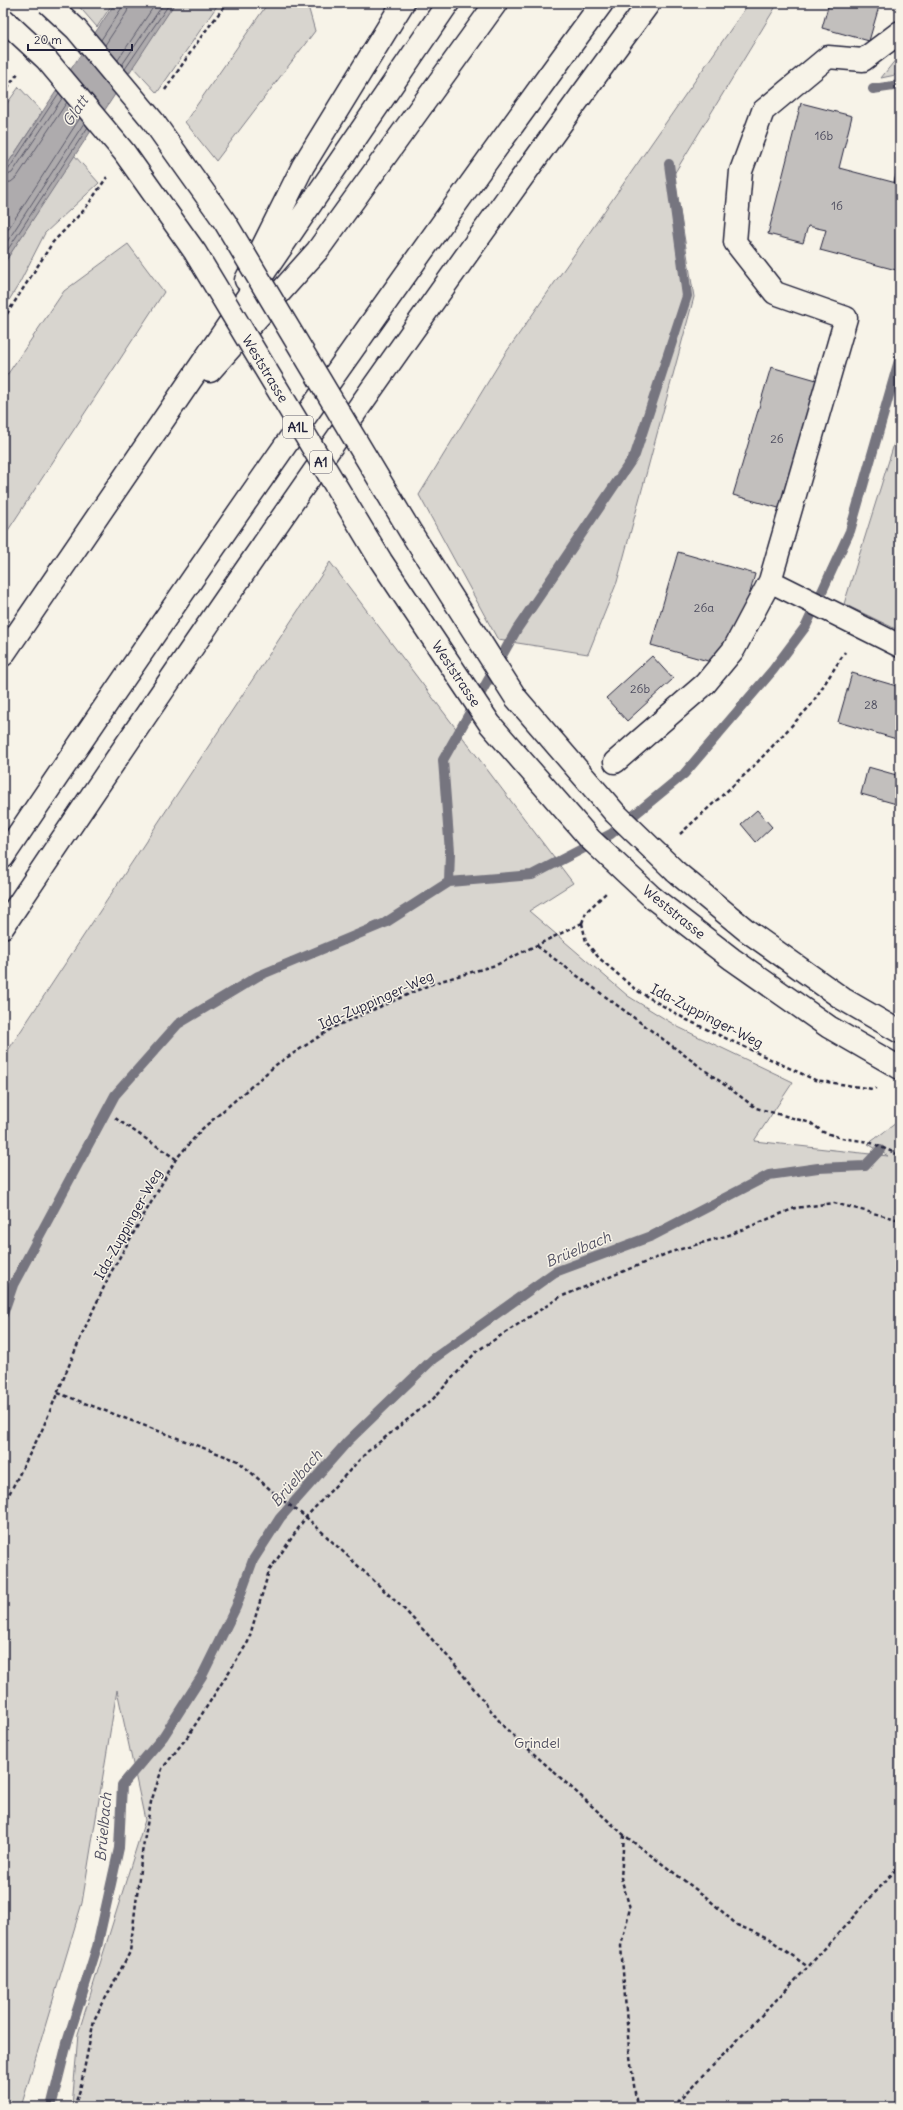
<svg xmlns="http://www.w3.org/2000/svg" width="903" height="2110" viewBox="0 0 903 2110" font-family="Delius,sans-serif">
<rect width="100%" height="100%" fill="#f7f3e8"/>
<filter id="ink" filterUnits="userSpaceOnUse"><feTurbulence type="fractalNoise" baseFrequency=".025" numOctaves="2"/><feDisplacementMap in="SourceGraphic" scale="8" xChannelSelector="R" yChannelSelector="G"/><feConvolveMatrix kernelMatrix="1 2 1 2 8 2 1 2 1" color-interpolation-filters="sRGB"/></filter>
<g filter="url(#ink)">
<!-- green -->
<path fill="#d8d5cf" stroke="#7d7c85" d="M76 3H113L97 27Z
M175 3H219L157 93 132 66Z
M268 3H311L308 6 315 31 216 161 185 122Z
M749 3H778L674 174 694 297 617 582 588 654 498 640 419 495 505 354Z
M900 54V74L881 78Z
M19 87 42 112 3 171V109Z
M74 155 99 183 45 233 19 284 3 310V265Z
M128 244 164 292 3 538V381L64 291Z
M900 425V631L844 604Z
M330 562 573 883 529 911 628 996 678 1027 793 1082 754 1141 888 1156 868 1144 900 1120V2107H72L78 2034 145 1820 117 1690 82 1903 21 2107H3V1058Z"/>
<!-- water -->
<path fill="#aeabad" stroke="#76747f" d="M115 3H175L3 265V171Z"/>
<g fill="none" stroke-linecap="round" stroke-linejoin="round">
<!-- shore -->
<path stroke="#5a5969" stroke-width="1" d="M101 40 121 9 123 3
M105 45 127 12 129 3
M118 60 156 3
M122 65 164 3
M125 69 170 3
M3 172 8 170 59 93
M3 177 12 173 63 97
M3 183 11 182 17 177 67 102
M3 237 80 118
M3 248 84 123
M3 257 88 127"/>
<!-- stream -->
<path stroke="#76747f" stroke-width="10" d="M873 89 900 85
M449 882 450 852 443 760 517 629 635 455 687 296 669 164
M3 1314 13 1285 115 1095 178 1024 258 976 385 923 449 882 532 875 611 834 684 774 773 670 806 626 850 531 900 357
M51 2107 68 2039 97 1947 119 1848 122 1785 163 1737 202 1676 236 1607 253 1560 280 1518 348 1441 433 1359 555 1272 652 1236 769 1175 818 1168 865 1166 880 1150"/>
</g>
<!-- building -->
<path fill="#c2bfbd" stroke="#22223b" d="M829 3H880L869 41 822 28Z
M801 103 852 116 839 168 900 184V271L820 250 826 230 808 226 803 243 768 234Z
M900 160V183L894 182Z
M771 367 820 381 782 509 733 495Z
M678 552 755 574 737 640 715 663 651 645Z
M652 656 673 679 627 721 606 698Z
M852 673 900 687V740L838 722Z
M868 767 900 776V805L861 794Z
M757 810 772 827 756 842 741 824Z"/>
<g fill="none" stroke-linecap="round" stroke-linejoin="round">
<!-- minor casing -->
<g stroke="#22223b" stroke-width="25">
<path id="minor" d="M900 32 863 60 828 57 763 111 741 171 735 242 775 293 846 318 770 581 900 646
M615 762 705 684 734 649 770 581"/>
</g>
<!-- major casing -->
<g stroke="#22223b" stroke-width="25">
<path id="major" d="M676 872 746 930 843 999 900 1032
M653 898 732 959 829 1027 900 1068"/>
</g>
<!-- highway casing -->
<g stroke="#22223b" stroke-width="25">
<path id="highway" d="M246 280 303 166 403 3
M210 371 317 251 496 3
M3 655 448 3
M3 857C197 569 396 283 602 3
M3 927C212 615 426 306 649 3"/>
</g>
<!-- path -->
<path stroke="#22223b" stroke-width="2.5" stroke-dasharray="4 3" stroke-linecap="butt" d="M165 90 201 37 227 3
M3 94 18 73
M3 320 53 242 85 209 107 177
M680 834 751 769 811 705 845 652
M582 923 586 912 606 893
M582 923 586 942 599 958 636 990 687 1020 815 1080 872 1089 876 1088
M537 946 756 1108 811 1123 823 1132 841 1138 869 1142 900 1155
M115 1118 176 1159
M58 1393 238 1461 281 1499 306 1517 405 1610 452 1661 504 1727 624 1835 706 1897 737 1925 768 1938 808 1967
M3 1506 42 1430 83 1332 110 1274 176 1159 202 1129 277 1064 334 1027 434 983 496 965 582 923
M624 1835 621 1878 630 1908 621 1946 629 2049 637 2107
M74 2107 80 2090 94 2020 130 1952 142 1853 151 1802 162 1769 188 1736 248 1642 269 1571 306 1517 367 1452 432 1400 477 1351 560 1297 671 1252 729 1235 795 1208 834 1203 900 1220
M673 2107 808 1967 900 1865"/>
<!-- minor -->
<use href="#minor" stroke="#f7f3e8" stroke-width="22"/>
<!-- major -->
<use href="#major" stroke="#f7f3e8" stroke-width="22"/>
<!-- highway -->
<use href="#highway" stroke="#f7f3e8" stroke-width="22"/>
<!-- major-bridge casing -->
<g stroke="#22223b" stroke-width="25" stroke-linecap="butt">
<g id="major-bridge">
<path d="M48 3 76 29 153 121 225 222 410 531 516 698 615 813 676 872"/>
<path id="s1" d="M3 19 46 59 124 152 195 252 381 561 490 724 590 839 653 898"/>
</g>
</g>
<!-- major-bridge -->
<use href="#major-bridge" stroke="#f7f3e8" stroke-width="22"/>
</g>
</g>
<g text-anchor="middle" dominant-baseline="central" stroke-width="3" stroke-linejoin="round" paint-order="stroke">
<!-- number labels -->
<g font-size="12" fill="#4a495c">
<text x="824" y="135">16b</text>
<text x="837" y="205">16</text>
<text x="777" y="438">26</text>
<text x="704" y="607">26a</text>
<text x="640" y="688">26b</text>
<text x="871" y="704">28</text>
</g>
<!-- shield labels -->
<g fill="#f7f3e8" stroke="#62616f" stroke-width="1">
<rect x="283" y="416" width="30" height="22" rx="3"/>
<rect x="310" y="451" width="22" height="22" rx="3"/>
</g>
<g font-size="13" font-weight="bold" fill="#22223b">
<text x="298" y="427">A1L</text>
<text x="321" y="462">A1</text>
</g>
<!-- street labels -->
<g font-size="14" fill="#22223b" stroke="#f7f3e8">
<text stroke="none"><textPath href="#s1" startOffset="439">Weststrasse</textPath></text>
<text stroke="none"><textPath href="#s1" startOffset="799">Weststrasse</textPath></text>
<text transform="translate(674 912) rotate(39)">Weststrasse</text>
<text transform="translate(376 1000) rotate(-24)">Ida-Zuppinger-Weg</text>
<text transform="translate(707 1016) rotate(27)">Ida-Zuppinger-Weg</text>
<text transform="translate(128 1224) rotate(-61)">Ida-Zuppinger-Weg</text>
</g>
<!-- park labels -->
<g font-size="14" fill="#504f60" stroke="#f7f3e8">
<text x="537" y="1743">Grindel</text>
</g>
<!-- water labels -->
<g font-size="15" font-style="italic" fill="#535263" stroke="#f7f3e8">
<text transform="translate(75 111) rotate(-56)">Glatt</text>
<text transform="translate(578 1249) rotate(-23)">Brüelbach</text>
<text transform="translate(296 1478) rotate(-49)">Brüelbach</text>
<text transform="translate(103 1827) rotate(-85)">Brüelbach</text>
</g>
</g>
<!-- margin -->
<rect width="903" height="2110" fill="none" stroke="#f7f3e8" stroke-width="16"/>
<rect x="8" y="8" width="887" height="2094" fill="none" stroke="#22223b" stroke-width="1.5" filter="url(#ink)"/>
<!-- scale -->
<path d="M28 44v6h104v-6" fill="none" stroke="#22223b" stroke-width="2"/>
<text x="34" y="44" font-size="12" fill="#22223b" stroke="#f7f3e8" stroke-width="3" paint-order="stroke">20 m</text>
</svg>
